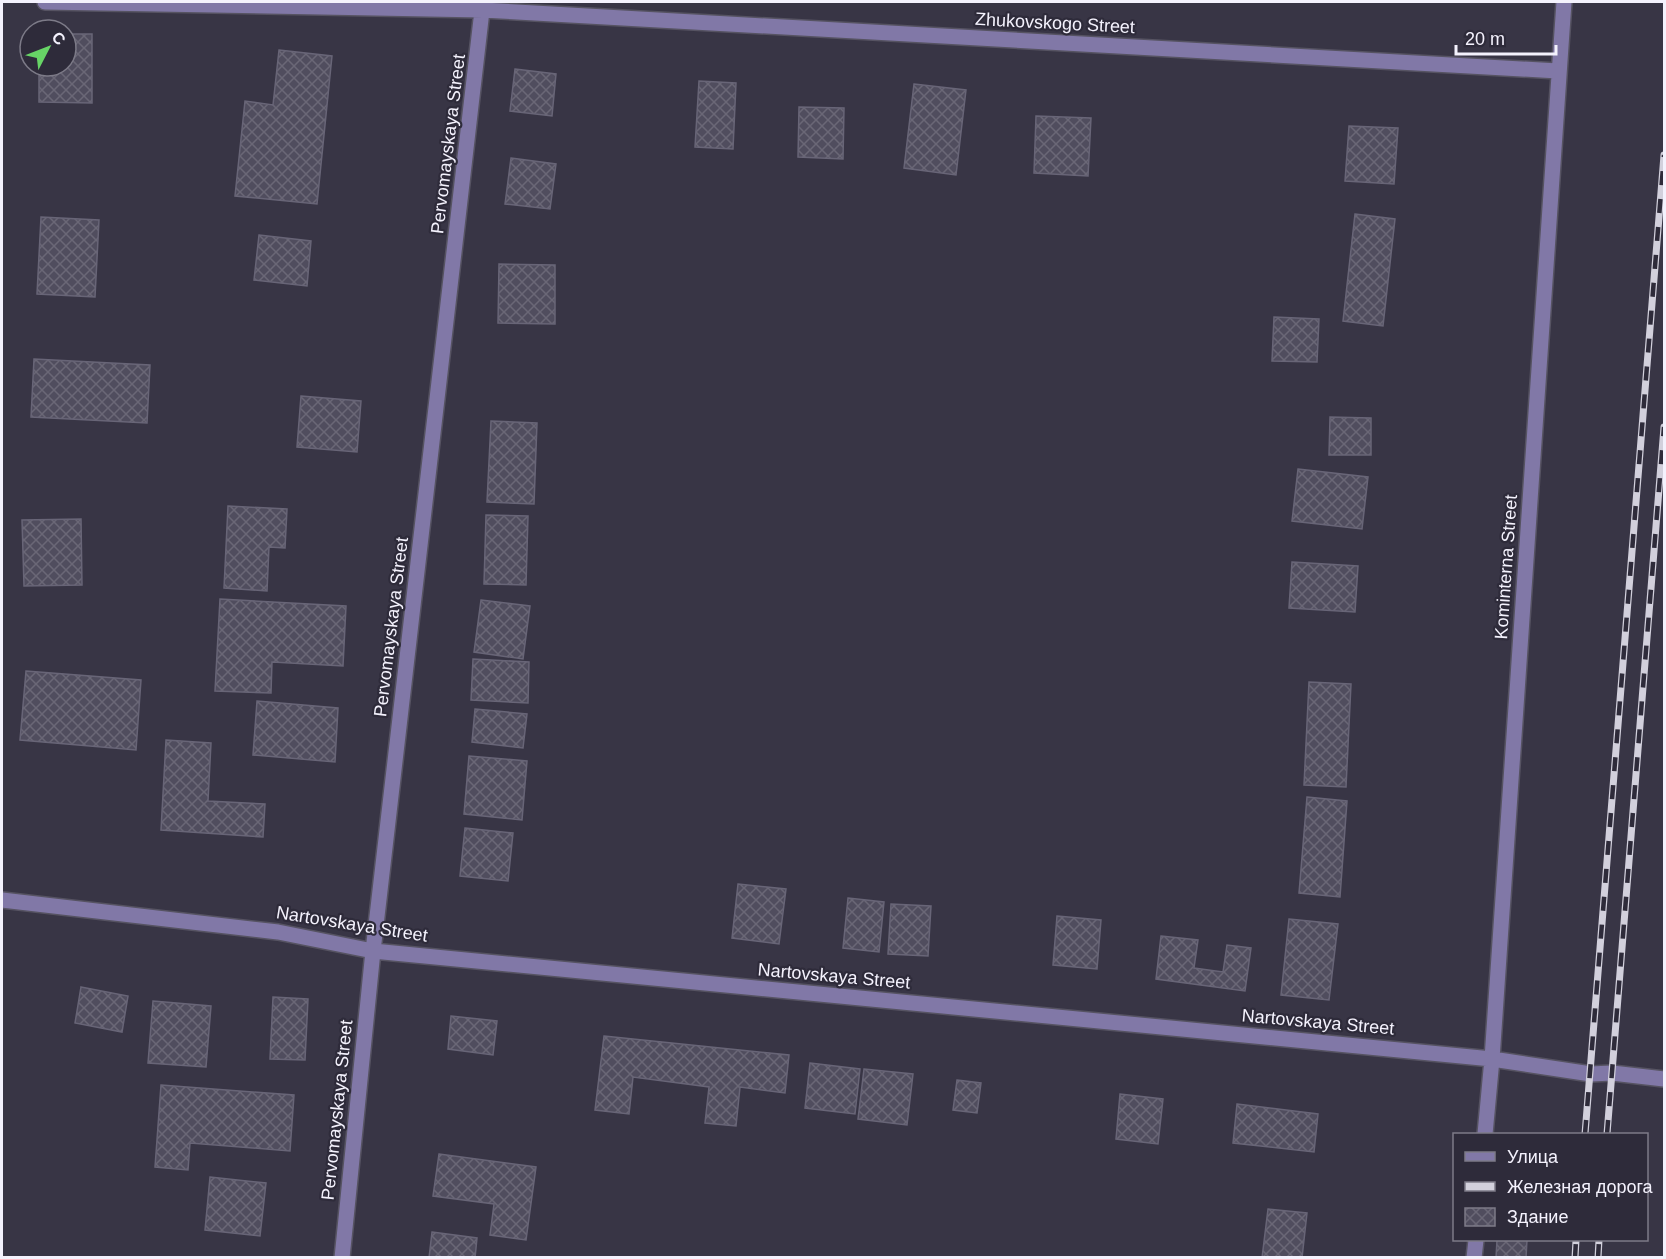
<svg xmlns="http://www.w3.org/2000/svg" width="1666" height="1259" viewBox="0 0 1666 1259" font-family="Arial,sans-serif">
<defs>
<pattern id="building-cross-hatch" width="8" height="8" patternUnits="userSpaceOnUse" patternTransform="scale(1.5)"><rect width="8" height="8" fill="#504d5e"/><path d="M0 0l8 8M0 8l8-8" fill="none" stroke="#6a6776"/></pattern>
</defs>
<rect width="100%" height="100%" fill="#383545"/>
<!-- building -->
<path fill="url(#building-cross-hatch)" stroke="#686577" stroke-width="1.5" d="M66 34H92V103L39 102V66H66Z
M279 50 332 56 317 204 235 196 245 101 273 105Z
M515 69 556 74 552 116 510 111Z
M699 81 736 83 733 149 695 147Z
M914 84 966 90 956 175 904 168Z
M799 107 844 108 843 159 798 157Z
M1036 116 1091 118 1088 176 1034 173Z
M1349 126 1398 128 1394 184 1345 181Z
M511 158 556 164 550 209 505 204Z
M1355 214 1395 219 1383 326 1343 321Z
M41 217 99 220 95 297 37 294Z
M259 235 311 241 307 286 254 280Z
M499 264 555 265V324L498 323Z
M1274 317 1319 319 1317 362 1272 361Z
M34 359 150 365 147 423 31 417Z
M301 396 361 401 357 452 297 447Z
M1330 417 1371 418V455H1329Z
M491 421 537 423 534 504 487 502Z
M1298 469 1368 477 1362 529 1292 521Z
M228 506 287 509 285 548 269 547 267 591 224 588Z
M486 515 528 516 526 585 484 584Z
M81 519 82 585 24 586 22 520Z
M1292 562 1358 566 1355 612 1289 608Z
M220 599 346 606 343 666 272 662 271 693 215 691Z
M481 600 530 606 523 659 474 652Z
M473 659 529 662 528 703 471 700Z
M26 671 141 680 136 750 20 740Z
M1309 682 1351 684 1346 787 1304 785Z
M257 701 338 708 335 762 253 755Z
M475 709 527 714 523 748 472 742Z
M166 740 211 743 208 801 265 804 263 837 161 830Z
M469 756 527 761 522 820 464 814Z
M1307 797 1347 801 1340 897 1299 893Z
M465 828 513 833 508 881 460 876Z
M738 884 786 889 779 944 732 938Z
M848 898 884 902 879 952 843 948Z
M891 904 931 906 928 956 888 954Z
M1057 916 1101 920 1097 969 1053 965Z
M1289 919 1338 924 1329 1000 1281 995Z
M1161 936 1198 940 1194 968 1223 972 1227 945 1251 948 1245 991 1156 979Z
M81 987 128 996 122 1032 75 1023Z
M273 997 308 999 305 1060 270 1059Z
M153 1001 211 1006 206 1067 148 1063Z
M451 1016 497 1021 493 1055 448 1049Z
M604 1036 789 1055 785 1093 740 1087 736 1126 705 1123 709 1087 633 1077 629 1114 595 1110Z
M810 1063 860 1069 855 1114 805 1108Z
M864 1069 913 1074 907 1125 858 1119Z
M957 1080 981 1083 977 1113 953 1110Z
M161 1085 294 1095 290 1151 190 1143 188 1170 155 1167Z
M1120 1094 1163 1099 1158 1144 1116 1139Z
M1237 1104 1318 1114 1314 1152 1233 1143Z
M439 1154 536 1167 526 1240 490 1235 494 1204 433 1196Z
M210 1177 266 1183 260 1236 205 1230Z
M1268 1209 1307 1213 1302 1258H1262Z
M432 1232 477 1238 475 1258H429Z
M1497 1240H1527L1526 1258H1496Z"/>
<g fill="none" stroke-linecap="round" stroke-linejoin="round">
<!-- minor casing -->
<g stroke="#565362" stroke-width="18">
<path id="minor" d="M45 2 483 10 1558 71
M2 900 278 932 373 951 1492 1059 1591 1074 1612 1073 1664 1079
M1485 1134 1492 1059 1564 2
M342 1258 373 951 483 2
M1474 1258 1476 1240"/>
</g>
<!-- minor -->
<use href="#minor" stroke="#8178a7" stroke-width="15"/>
<!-- rail casing -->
<g stroke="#d2d0dc" stroke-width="7">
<path id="rail" d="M1585 1134 1664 155
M1607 1134 1664 427
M1575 1258 1576 1240
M1598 1258 1599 1240"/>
</g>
<!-- rail -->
<use href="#rail" stroke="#2e2b3a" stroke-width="4.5" stroke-dasharray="14" stroke-linecap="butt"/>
</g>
<g text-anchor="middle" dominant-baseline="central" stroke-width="4.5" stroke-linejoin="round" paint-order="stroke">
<!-- street labels -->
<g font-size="18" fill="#f4f2fd" stroke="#2e2b3a">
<text transform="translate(1055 23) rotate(3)">Zhukovskogo Street</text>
<text transform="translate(448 144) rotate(-83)">Pervomayskaya Street</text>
<text transform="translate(1506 567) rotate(-86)">Kominterna Street</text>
<text transform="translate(391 627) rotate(-83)">Pervomayskaya Street</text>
<text transform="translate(352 924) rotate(9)">Nartovskaya Street</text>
<text transform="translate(834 976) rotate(5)">Nartovskaya Street</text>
<text transform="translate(1318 1022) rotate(5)">Nartovskaya Street</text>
<text transform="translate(337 1110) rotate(-84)">Pervomayskaya Street</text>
</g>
</g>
<!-- border -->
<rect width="1666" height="1259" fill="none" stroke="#f4f2fd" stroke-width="6"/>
<!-- legend -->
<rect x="1453" y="1133" width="195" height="108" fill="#2e2b3a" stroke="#7d7b88" stroke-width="1.5"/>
<rect x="1465" y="1152" width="30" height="9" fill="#8178a7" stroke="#7d7b88" stroke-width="1.5"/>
<text x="1507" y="1163" font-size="18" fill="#f4f2fd">Улица</text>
<rect x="1465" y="1182" width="30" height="9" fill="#d2d0dc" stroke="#7d7b88" stroke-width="1.5"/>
<text x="1507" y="1193" font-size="18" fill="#f4f2fd">Железная дорога</text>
<rect x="1465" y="1208" width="30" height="18" fill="url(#building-cross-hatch)" stroke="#7d7b88" stroke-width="1.5"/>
<text x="1507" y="1223" font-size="18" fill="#f4f2fd">Здание</text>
<!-- north arrow -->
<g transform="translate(48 48) rotate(48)"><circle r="28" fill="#2e2b3a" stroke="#7d7b88" stroke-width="1.5"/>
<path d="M0-4.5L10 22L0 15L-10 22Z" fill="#67d466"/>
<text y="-9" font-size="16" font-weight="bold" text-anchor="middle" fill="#f4f2fd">С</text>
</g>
<!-- scale -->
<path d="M1456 45v9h100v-9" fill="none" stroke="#f4f2fd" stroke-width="3"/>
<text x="1465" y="45" font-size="18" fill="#f4f2fd" stroke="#2e2b3a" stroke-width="4.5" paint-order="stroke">20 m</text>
</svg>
